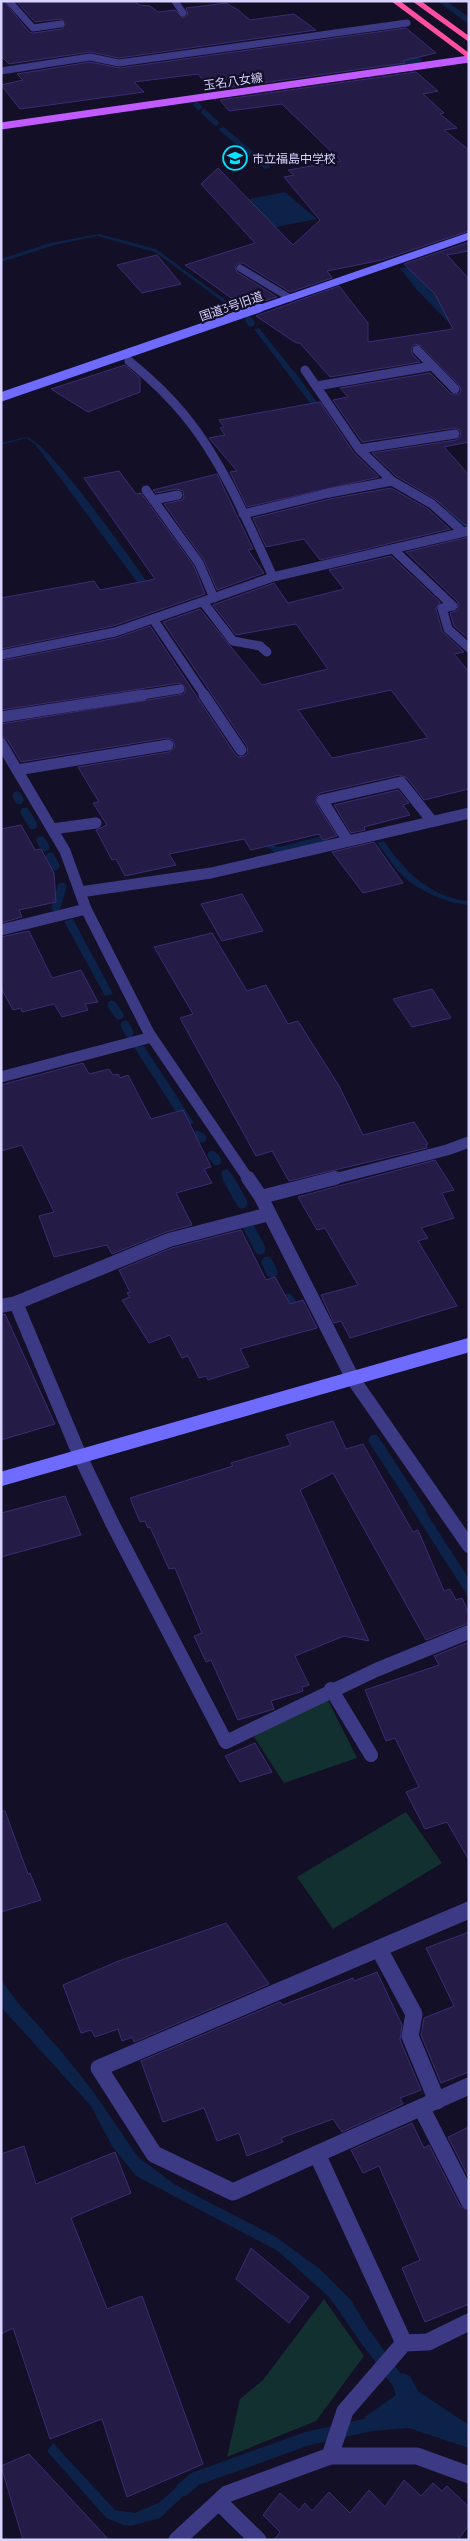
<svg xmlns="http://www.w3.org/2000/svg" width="470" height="2541" viewBox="0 0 470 2541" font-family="Quicksand,'Noto Sans JP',sans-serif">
<rect width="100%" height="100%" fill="#130f26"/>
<!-- green -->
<path fill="#12302f" d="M326 1696 357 1758 284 1783 252 1734Z
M406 1812 442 1863 333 1929 297 1877Z
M324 2299 364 2356 316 2421 227 2457 240 2399 263 2380Z"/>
<!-- water -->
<path fill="#0c2248" d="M224 127 271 167 265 169 218 129Z
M285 192 317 219 271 228 241 201Z
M99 234 156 249 235 307 231 308 155 252 97 236 55 245 1 262V259L50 243Z
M410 267 469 332 461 335 416 289 400 268Z
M259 328 300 379 371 477 320 416 254 329Z
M26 437C50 441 144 578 164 606L163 608 138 618 132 615 154 605 35 444 26 438 1 445V443Z
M151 630 222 735 238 764 271 843 276 847 283 846 326 835 329 840 276 853 265 846 233 764Z
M384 841C404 871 431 898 469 901V905C447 903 421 892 404 877 394 868 386 854 377 843Z
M73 919 113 994 105 996 64 921Z
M144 1046 194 1123 185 1126 134 1047Z
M418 1500 469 1579V1598L408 1503Z
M1 1980 19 2004 62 2052 92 2090 138 2157 174 2184 276 2237 320 2269 351 2300 376 2342 368 2353 330 2298 278 2251 136 2176 112 2146 91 2106 1 2007Z
M403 2373 410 2376 418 2391 469 2425V2448L409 2428 361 2432 366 2416 396 2395 392 2384Z
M53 2443 115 2510 135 2513 160 2502 189 2476 196 2484 160 2518 131 2526 124 2525 106 2518 47 2451Z"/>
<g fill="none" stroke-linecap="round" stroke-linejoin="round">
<!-- stream-far4 -->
<path stroke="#0c2248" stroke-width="5.5" d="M442 1 469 21
M390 64 419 60
M196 104 199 107
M204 112 216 123"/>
<!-- stream-far3 -->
<path stroke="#0c2248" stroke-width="7" d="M249 320 251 323
M441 511 469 525"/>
<!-- stream-far2 -->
<path stroke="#0c2248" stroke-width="9" d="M17 796 19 800
M25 812 33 825
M41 841 45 847
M50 857 55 866
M56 907 62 887
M112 1005 119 1015
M125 1025 129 1033
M197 1135 202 1138
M212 1155 217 1161
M226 1174 229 1180"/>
<!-- stream-far1 -->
<path stroke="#0c2248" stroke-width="11" d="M228 1178 242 1203
M248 1226 260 1249
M267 1262 272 1272
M288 1299 298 1315
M374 1440 421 1512"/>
<!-- stream -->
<path stroke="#0c2248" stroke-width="14" d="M365 2336 405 2391
M183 2489 195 2479 306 2439 376 2423"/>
</g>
<!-- building -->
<path fill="#241b47" stroke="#3b2d73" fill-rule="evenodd" d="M1 1H4L29 32 33 33 62 29 66 23 61 19 35 22 16 1H135L139 5 150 6 158 12 175 10 183 18 188 15 186 8 226 3 238 10 250 20 294 14 316 30 119 58 90 52 9 64 1 56Z
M406 28 436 53 406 60 403 61 405 63 212 90 198 74 134 82 144 92 20 109 1 85 23 80 17 74 90 62 120 68Z
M416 72 438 91 423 94 444 113 440 114 457 128 444 130 469 150V231L382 260 327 271 332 278 290 292 243 263H238L235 267 237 272 277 297 244 307 185 265 255 243 201 184 218 168 293 245 320 220 284 177 294 175 288 170 341 161 282 104 229 111 220 100Z
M469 242V251L447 255 469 279V442L444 447 469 475V525H465L435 499 396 476 372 453 456 440 461 436 460 430 454 428 362 442 333 400 348 397 340 388 430 373 451 394H459L461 390 459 385 421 346 415 344 411 349 412 354 420 362 330 377 300 343H296L256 316 339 286 368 323V342L453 329 435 294 404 264Z
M157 255 181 284 142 293 117 265Z
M125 365 140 378V392L88 412 51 389Z
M320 402 354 453 379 477 247 507 230 472 237 471 209 438 225 435 220 428 224 427 219 420Z
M119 471 136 494 141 493 194 566 205 594 113 626 1 649V598L94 581 100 590 155 579 84 478Z
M217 474 253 549 248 550 264 573 217 590 204 560 164 504 182 500 184 497 183 491 177 489 156 493 153 490Z
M391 488 428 509 450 529 320 560 304 539 266 547 253 518 330 499Z
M469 537V639L454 626 450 613 458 610V602L406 552Z
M391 556 440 602 436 609 442 631 464 652 454 654 469 672V789L424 800 407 778 400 775 320 793 316 797V803L337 836 323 840 319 834 251 850 244 839 169 854 176 865 125 876 116 859 112 860 96 830 107 825 93 803 99 802 78 767 169 752 175 747 173 740 167 738 21 762 7 739 1 736V724L184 694 186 688 179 683 1 710V661L116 638 150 626 235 754 238 757 245 756 248 753 247 746 163 622 200 609 262 685 328 669 296 624 236 635 213 605 274 583 288 603 344 589 329 570ZM391 690 428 738 332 758 298 710Z
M398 790 409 803 403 805 410 815 364 827 365 830 351 833 334 805Z
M21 825 35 850 41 849 54 873 56 902 19 910 22 917 1 923V829Z
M374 842 403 883 363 893 332 852Z
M242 894 263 931 222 941 201 904Z
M29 931 52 978 81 970 98 1002 85 1004 88 1010 62 1017 54 1004 22 1012 21 1008 13 1010 1 988V937Z
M212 933 247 991 266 985 288 1024 298 1021 339 1086 363 1135 414 1122 428 1144 426 1145 427 1148 289 1181 272 1151 256 1156 180 1018 193 1014 154 947Z
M432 989 451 1018 412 1027 393 999Z
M83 1063 89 1074 109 1069 113 1075 118 1074 120 1078 128 1075 151 1119 183 1110 211 1167 204 1169 212 1183 176 1193 192 1225 166 1232 112 1254 107 1245 54 1257 39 1216 54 1212 22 1145 1 1151V1085Z
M435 1160 454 1190 442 1193 454 1218 421 1228 428 1238 418 1241 457 1306 350 1338 341 1321 334 1323 321 1295 358 1285 325 1228 317 1230 298 1197Z
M241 1230 266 1280 275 1277 290 1304 303 1300 317 1328 240 1349 249 1367 208 1380 206 1376 199 1378 188 1356 182 1358 170 1335 149 1343 122 1300 130 1297 127 1293 130 1292 119 1270 172 1248Z
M5 1314 55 1424 1 1440V1315Z
M333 1421 346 1449 363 1444 413 1532 418 1530 444 1591 450 1589 456 1600 462 1598 469 1614V1623L426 1640 333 1473 300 1490 369 1641 344 1636 295 1656 309 1685 302 1687 303 1691 271 1701 274 1709 238 1720 211 1660 206 1662 194 1636 202 1633 175 1568 169 1569 150 1527 148 1528 145 1521 140 1522 130 1498 233 1466 231 1463 291 1445 286 1435Z
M65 1496 81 1535 1 1557V1513Z
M469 1642V1860L447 1822 425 1829 406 1792 419 1787 395 1738 386 1741 365 1690 439 1665 434 1656Z
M255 1743 272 1772 240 1782 225 1756Z
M1 1811H5L28 1874 30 1873 41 1900 1 1912Z
M226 1923 269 1984 134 2042 132 2037 122 2041 118 2029 95 2037 91 2030 81 2033 63 1985 116 1962Z
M469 1932V2072L441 2083 421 2035 424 2018 454 2006 426 1948Z
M377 1972 402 2025 400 2040 421 2090 400 2098 403 2104 342 2132 333 2119 281 2138 283 2142 247 2156 239 2133 217 2141 204 2108 163 2122 141 2061 280 2002 283 2005 353 1978 354 1981Z
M412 2123 424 2148 429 2145 460 2206 469 2211V2304L425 2322 402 2268 420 2260 379 2166 363 2173 351 2150Z
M469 2127V2178L448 2137Z
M24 2146 36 2184 115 2152 131 2193 71 2218 107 2309 142 2296 203 2464 127 2497 102 2419 50 2439 13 2328 1 2334V2154Z
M251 2248 309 2297 289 2323 236 2279Z
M29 2454 84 2513 109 2540H23L1 2466Z
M404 2480 421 2496 433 2483 442 2491 447 2486 469 2507V2525L458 2540H274L280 2532 263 2515 280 2493 299 2510 305 2503 312 2511 329 2492 350 2513 369 2490 385 2507Z"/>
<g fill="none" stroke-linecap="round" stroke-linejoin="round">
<!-- lane-far3 -->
<path stroke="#3d3a85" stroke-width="9" d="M329 493 392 481
M393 549 453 606 442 608 448 629 469 648
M153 619 205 696
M135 696 180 689"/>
<!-- lane-far2 -->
<path stroke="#3d3a85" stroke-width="11" d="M204 695 241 750
M1 717 143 695
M17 770 168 745
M330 1180 447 1150 469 1142"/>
<!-- lane-far1 -->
<path stroke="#3d3a85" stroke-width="14" d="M261 1197 335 1178
M16 1303 80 1456
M1 1306 16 1303 169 1240 269 1214
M112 1523 226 1742 376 1670 469 1632
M331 1689 371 1755"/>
<!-- lane -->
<path stroke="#3d3a85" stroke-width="17" d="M330 2456H417L469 2475"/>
<!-- street-far4 -->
<path stroke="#3d3a85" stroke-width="7" d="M9 1 33 28 61 24
M175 1 183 13
M1 71 90 57 119 63 407 23
M240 268 290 298"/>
<!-- street-far3 -->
<path stroke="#3d3a85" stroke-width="9" d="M417 350 455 389
M129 361C150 378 169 396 186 417 224 464 248 523 273 577
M305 370 359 449 392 481 432 504 463 532
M317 386 432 366
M359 449 455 434
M146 490 199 563 214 598
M153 500 178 495
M243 514 329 493
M203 602 233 641 260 646 267 652
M1 655 115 632 273 577 469 531"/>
<!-- street-far2 -->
<path stroke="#3d3a85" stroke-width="11" d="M1 743 65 851 86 909 149 1033 249 1180
M52 829 96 823
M348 841 322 800 401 782 432 821
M80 892 211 873 469 813
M1 930 86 909
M1 1077 152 1037"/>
<!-- street-far1 -->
<path stroke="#3d3a85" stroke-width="14" d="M248 1178 261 1197 353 1379 469 1546
M80 1456 112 1523"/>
<!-- street -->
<path stroke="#3d3a85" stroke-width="17" d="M379 1949 414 2014 410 2036 437 2101
M422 2109 469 2201
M317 2154 233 2192 154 2154 99 2068 469 1910
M404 2343 428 2342 469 2322
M219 2502 258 2540
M177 2540 227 2494 330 2456 345 2411 404 2343 317 2154 469 2086"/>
<!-- secondary-far2 -->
<path stroke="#6f6bff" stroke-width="7" d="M255 310 469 236"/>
<!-- secondary-far1 -->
<path stroke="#6f6bff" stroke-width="9" d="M1 397 259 308"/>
<!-- secondary -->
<path stroke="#6f6bff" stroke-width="14" d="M1 1479 469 1345"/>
<!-- primary -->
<path stroke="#c25bff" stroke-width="7" d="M1 126 469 59"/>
<!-- highway -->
<path fill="#ff4fa3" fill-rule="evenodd" d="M391 1H400L469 53V59Z
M412 1H421L469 36V42Z"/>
</g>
<!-- icons -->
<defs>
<g id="school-ring" transform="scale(1.25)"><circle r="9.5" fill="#130f26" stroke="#00e5ff" stroke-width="1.5"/><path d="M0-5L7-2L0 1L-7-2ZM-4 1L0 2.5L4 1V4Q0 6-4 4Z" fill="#00e5ff"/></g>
</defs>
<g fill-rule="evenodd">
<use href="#school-ring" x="235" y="158"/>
</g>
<g text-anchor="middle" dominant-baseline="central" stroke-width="4.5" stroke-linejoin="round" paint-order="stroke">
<!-- far-street labels -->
<g font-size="12" fill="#d9d4ff" stroke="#130f26">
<text transform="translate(233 81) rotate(-8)">玉名八女線</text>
<text transform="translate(231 306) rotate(-19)">国道3号旧道</text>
</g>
<!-- far-poi labels -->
<g font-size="12" fill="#d9d4ff" stroke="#130f26" text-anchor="start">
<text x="252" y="158">市立福島中学校</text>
</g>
</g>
<!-- border -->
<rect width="470" height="2541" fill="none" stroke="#d9d4ff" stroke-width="5"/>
</svg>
